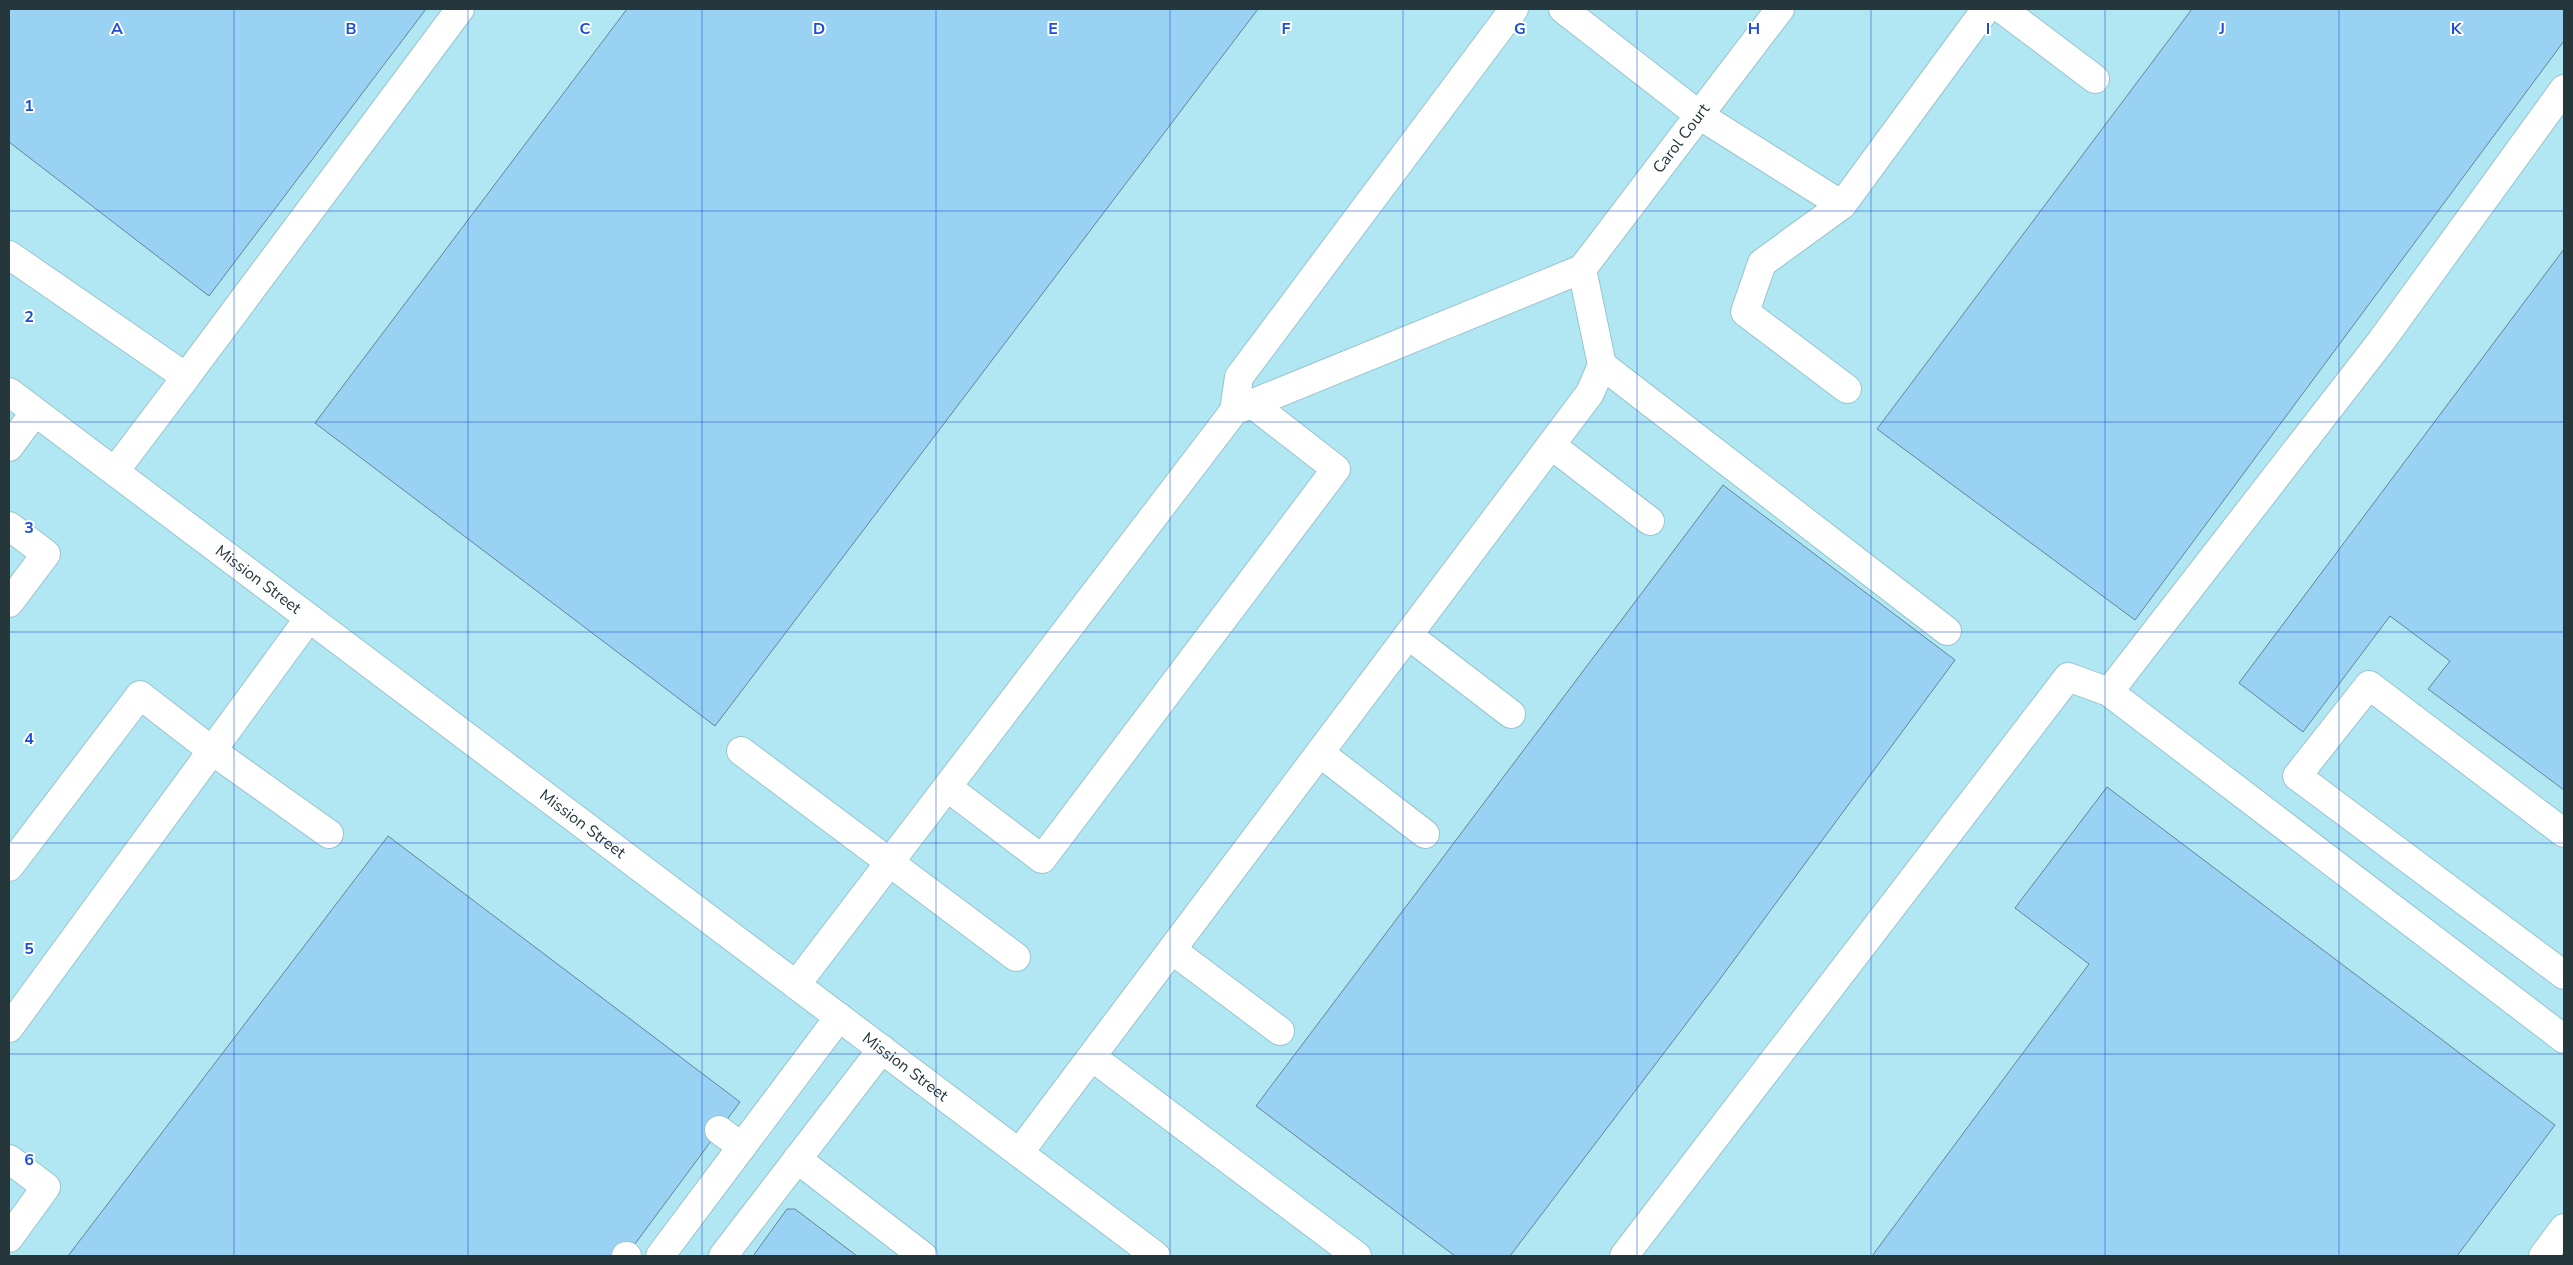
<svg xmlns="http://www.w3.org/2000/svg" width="2573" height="1265" viewBox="0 0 2573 1265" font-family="'Nunito Sans',sans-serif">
<rect width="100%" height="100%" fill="#c6f3fd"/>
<!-- built -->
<path fill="#b1e7f3" d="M9 9H2564V1256H9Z"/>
<!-- building -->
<path fill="#9ad2f4" stroke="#638498" d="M9 9H426L209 296 9 142Z
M627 9H1258L715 726 315 423Z
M2192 9H2564V41L2135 620 1877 429Z
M2564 249V790L2428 689 2450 661 2390 616 2303 732 2239 683Z
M1723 485 1955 660 1717 983 1510 1256H1455L1256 1106Z
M2107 787 2555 1125 2457 1256H1872L2089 964 2015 908Z
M388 836 740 1102 626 1256H68Z
M787 1209H795L857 1256H753Z"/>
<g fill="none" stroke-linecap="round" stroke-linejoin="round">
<!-- minor casing -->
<g stroke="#98c4ce" stroke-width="30">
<g id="minor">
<path d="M1563 9 1699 115 1842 205"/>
<path d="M2002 9 2095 79"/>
<path d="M9 255 186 377 115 471"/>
<path id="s1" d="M1582 269 1780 9"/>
<path d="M1602 365 1947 631"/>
<path d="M186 377 460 9"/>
<path d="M1847 389 1745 312 1762 263 1842 205 1986 9"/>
<path id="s2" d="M9 392 1156 1256"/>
<path d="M1234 411 1239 377 1514 9"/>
<path d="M1551 445 1650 521"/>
<path d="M9 447 35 412"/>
<path d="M9 526 46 554 9 603"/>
<path d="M1408 635 1511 714"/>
<path d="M2109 692 2382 340 2564 89"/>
<path d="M741 751 1016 957"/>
<path d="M1320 753 1425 834"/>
<path d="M947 787 1042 859 1336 469 1251 403"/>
<path d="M2564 833 2369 685 2297 776 2564 975"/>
<path d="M9 867 140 695 211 750 329 834"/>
<path d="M1172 950 1280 1031"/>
<path d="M796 985 1234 411 1582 269"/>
<path d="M9 1028 309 618"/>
<path d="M1092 1057 1357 1256"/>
<path d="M719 1130 742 1147"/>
<path d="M1019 1153 1590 393 1602 365 1582 269"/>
<path d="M9 1159 46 1187 9 1238"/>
<path d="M797 1159 923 1256"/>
<path d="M626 1256H627"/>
<path d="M660 1256 839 1017"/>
<path d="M723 1256 882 1049"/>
<path d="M1624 1256 2068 677 2109 692 2564 1039"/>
<path d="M2543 1256 2564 1228"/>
</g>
</g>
<!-- minor -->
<use href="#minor" stroke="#fff" stroke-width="28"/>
</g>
<!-- grid -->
<path fill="none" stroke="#1d4ed8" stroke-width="1" stroke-opacity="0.55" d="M234 9V1256M468 9V1256M702 9V1256M936 9V1256M1170 9V1256M1403 9V1256M1637 9V1256M1871 9V1256M2105 9V1256M2339 9V1256M9 211H2564M9 422H2564M9 632H2564M9 843H2564M9 1054H2564"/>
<g text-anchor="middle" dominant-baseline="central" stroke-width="4" stroke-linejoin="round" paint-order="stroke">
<!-- street labels -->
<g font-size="16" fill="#25373b" stroke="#fff">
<text stroke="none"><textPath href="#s1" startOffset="164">Carol Court</textPath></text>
<text stroke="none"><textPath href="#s2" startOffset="312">Mission Street</textPath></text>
<text stroke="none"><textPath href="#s2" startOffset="718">Mission Street</textPath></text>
<text stroke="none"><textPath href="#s2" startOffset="1122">Mission Street</textPath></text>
</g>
</g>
<g font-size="16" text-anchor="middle" font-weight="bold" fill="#1d4ed8" stroke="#fff" stroke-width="4" stroke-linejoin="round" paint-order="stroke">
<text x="117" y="34">A</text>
<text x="351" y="34">B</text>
<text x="585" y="34">C</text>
<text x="819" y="34">D</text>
<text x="1053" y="34">E</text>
<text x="1286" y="34">F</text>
<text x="1520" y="34">G</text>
<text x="1754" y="34">H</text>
<text x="1988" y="34">I</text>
<text x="2222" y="34">J</text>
<text x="2456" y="34">K</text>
<text x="29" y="111">1</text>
<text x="29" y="322">2</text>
<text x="29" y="533">3</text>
<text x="29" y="744">4</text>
<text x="29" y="954">5</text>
<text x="29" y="1165">6</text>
</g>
<!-- border -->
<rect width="2573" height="1265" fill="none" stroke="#25373b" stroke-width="20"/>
</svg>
